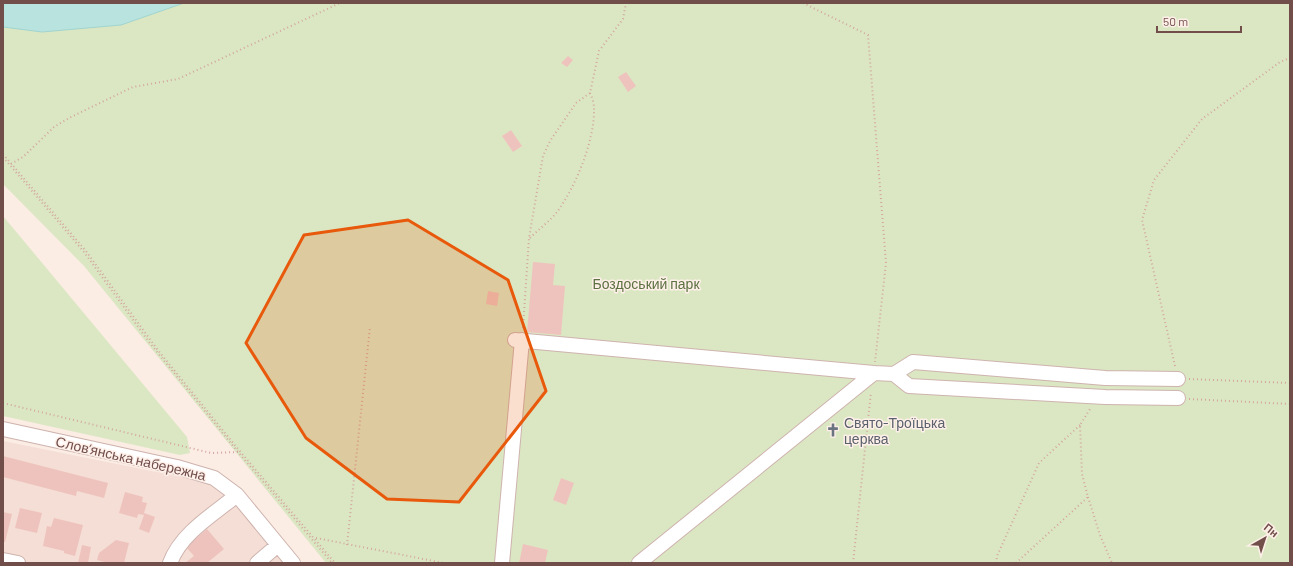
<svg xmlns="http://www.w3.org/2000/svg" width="1293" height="566" viewBox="0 0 1293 566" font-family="Barlow,sans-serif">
<rect width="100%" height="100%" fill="#fbece4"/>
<!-- residential -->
<path fill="#f4ded5" d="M3 441 206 482 228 495 283 563H3Z"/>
<!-- green -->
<path fill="#dbe7c3" d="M184 3H1290V563H326L84 266 3 184V27L42 32 121 25Z
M3 216 187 437 190 453 180 455 3 416Z"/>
<!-- water -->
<path fill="#b9e3de" stroke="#a0d4cf" d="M3 3H184L121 25 42 32 3 27Z"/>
<!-- building -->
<path fill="#efc3bd" d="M568 56 573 60 567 67 561 63Z
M626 72 636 86 628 92 618 77Z
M511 130 522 146 513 152 502 136Z
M533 262 555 264 553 285 565 286 561 335 527 332Z
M488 291 499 293 497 306 486 304Z
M3 456 108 483 104 498 77 491 76 496 3 477Z
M561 478 574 483 566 505 553 500Z
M125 492 143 497 142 502 147 503 144 513 155 517 149 533 139 529 144 515 138 514 137 518 119 513Z
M20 508 42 513 37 533 15 528Z
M3 512 12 514 5 542H3Z
M54 518 83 525 75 556 64 553V551L43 546 47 526 51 527Z
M207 529 224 549 207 563H185L194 556 186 547Z
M116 540 129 543 124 563H108L97 560 99 553Z
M523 544 548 550 545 563H519Z
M82 545 91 547 88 563H78Z"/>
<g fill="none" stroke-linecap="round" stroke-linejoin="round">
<!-- minor casing -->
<g stroke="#ceb3ae" stroke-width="16">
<path id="minor" d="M515 340 874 373 894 374 913 362 1105 378 1178 379
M894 374 909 386 1105 397 1178 398
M3 429 177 467 214 478 237 495 293 563
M3 560 18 563
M170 563C181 533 214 514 237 495
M257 563 278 545
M502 563 522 340
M639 563 874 373"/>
</g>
<!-- path -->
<path stroke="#d3a6a0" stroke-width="2" stroke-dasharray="1 3" stroke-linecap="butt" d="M803 3 868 35 886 263 875 362
M3 154 86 251 157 349 238 449 335 563
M3 157 84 252 149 342 238 452 332 563
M11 164 23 157 54 127 71 117 133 87 178 79 340 3
M530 238C539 229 550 221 557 212 576 186 595 140 594 108 594 103 592 97 590 93
M523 328 529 238 543 156 550 141 576 103 590 93 599 51 623 19 626 3
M1175 366 1142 220 1154 180 1202 119 1280 62 1290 58
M1189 379 1290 383
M1189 399 1290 404
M3 403 211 453 238 452
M1088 497 1100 535 1112 563
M316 538 444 563
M347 545 370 327
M853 563 871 392
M996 563 997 556 1039 463 1080 425
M1016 563 1088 497 1082 474 1080 425 1090 409"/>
<!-- minor -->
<use href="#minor" stroke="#fff" stroke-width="14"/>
</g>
<!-- marked area -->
<path fill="#e8590c" fill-opacity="0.2" stroke="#e8590c" stroke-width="3" stroke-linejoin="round" d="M408 220 508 280 546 391 459 502 387 499 306 438 246 343 304 235Z"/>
<!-- icons -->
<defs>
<g id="church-bare" transform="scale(1.08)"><path d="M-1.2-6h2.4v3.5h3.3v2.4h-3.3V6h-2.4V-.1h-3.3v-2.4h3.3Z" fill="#6b7280" stroke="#fef0e9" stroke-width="2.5" paint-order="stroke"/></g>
</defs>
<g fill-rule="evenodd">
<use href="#church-bare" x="833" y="430"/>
</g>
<g text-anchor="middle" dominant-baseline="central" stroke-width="3" stroke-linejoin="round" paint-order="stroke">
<!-- park labels -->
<g font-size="14" fill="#5c7141" stroke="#fef0e9">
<text x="646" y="283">Боздоський парк</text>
</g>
<!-- worship labels -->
<g font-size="14" fill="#5b616d" stroke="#fef0e9" text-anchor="start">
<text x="844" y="422">Свято-Троїцька<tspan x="844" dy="16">церква</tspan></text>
</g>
<!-- street labels -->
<g font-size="14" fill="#724e4b" stroke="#fef0e9">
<text transform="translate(131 458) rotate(13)">Словʼянська набережна</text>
</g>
</g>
<!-- border -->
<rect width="1293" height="566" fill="none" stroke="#724e4b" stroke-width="8"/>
<!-- north arrow -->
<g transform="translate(1265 538) rotate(39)" stroke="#fef0e9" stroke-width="3" paint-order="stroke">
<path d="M0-3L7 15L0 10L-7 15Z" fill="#724e4b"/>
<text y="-6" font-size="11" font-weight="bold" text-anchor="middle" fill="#724e4b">Пн</text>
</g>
<!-- scale -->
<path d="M1157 26v6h84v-6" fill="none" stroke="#724e4b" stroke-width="2"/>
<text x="1163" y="26" font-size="12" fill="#724e4b" stroke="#fef0e9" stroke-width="3" paint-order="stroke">50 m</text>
</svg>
